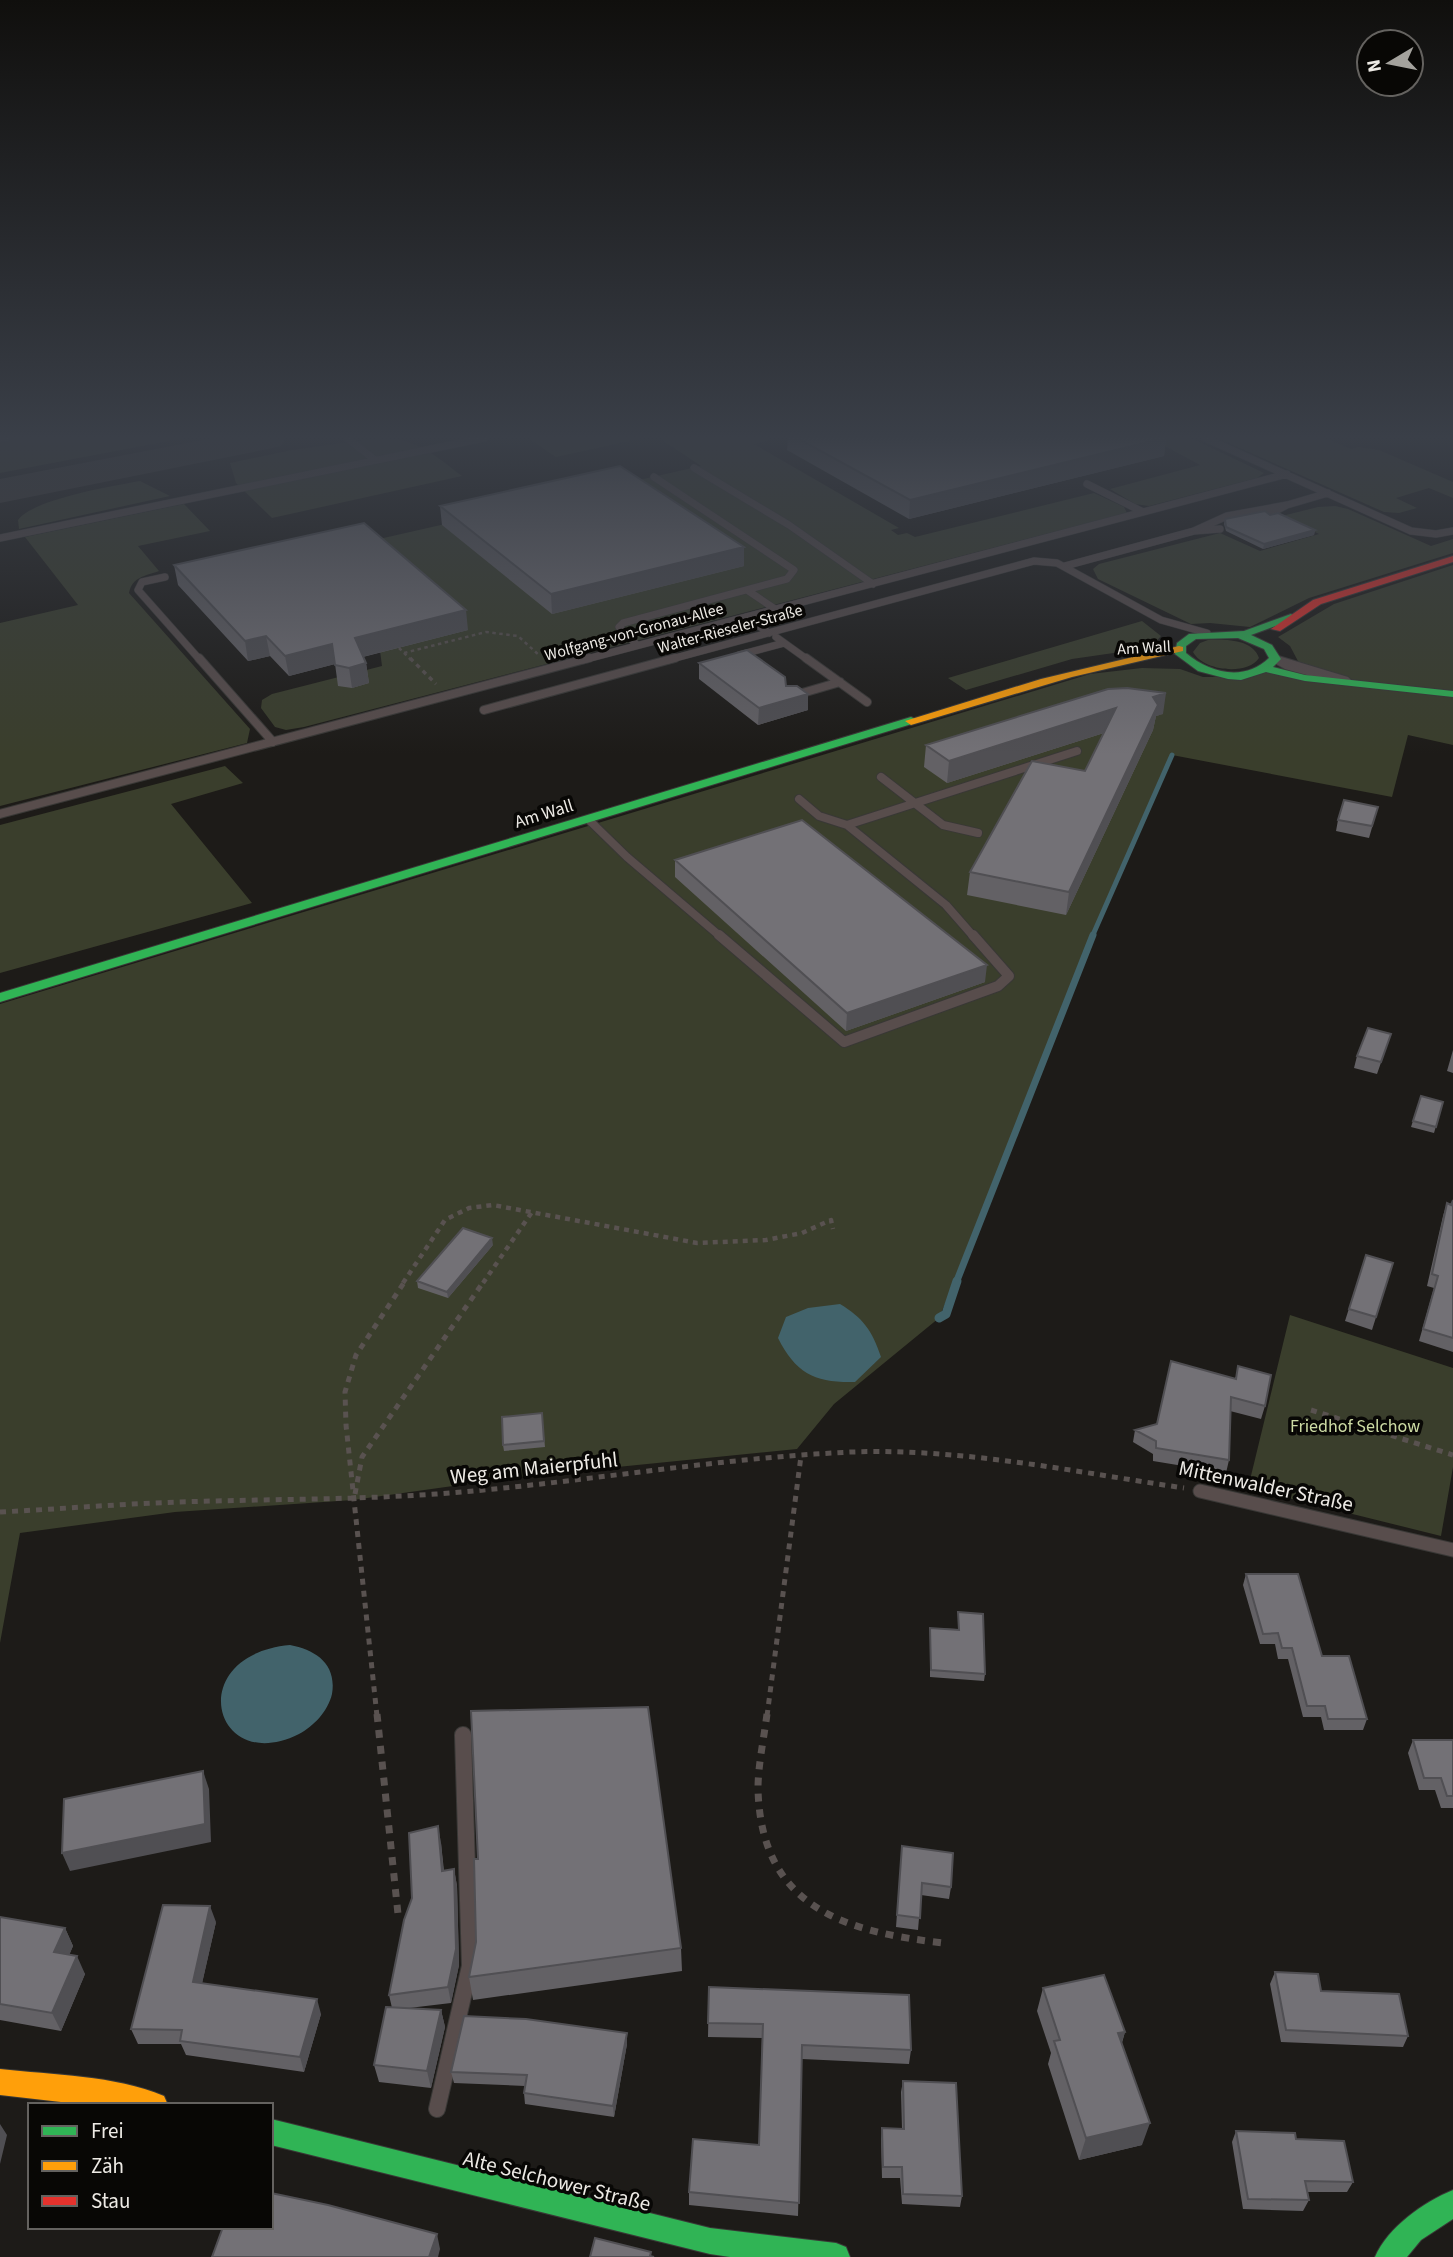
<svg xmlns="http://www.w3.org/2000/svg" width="1453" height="2257" viewBox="0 0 1453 2257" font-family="'Source Sans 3',sans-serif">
<rect width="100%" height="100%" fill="#1d1b18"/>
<!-- green -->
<path fill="#3a3e2c" d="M0 438H184L0 473Z
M378 438C417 438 433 454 462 476L272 518 236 483 230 463 292 450Z
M528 438H643L556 457Z
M659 438H766L770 440 754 444 899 528 891 530 898 535 907 533 915 537 1094 493 1124 507 1127 513 304 727 286 730 275 727 261 708 262 700 272 694 382 666 366 542 701 466Z
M1150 438H1191L1264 473 1257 478 1149 506 1135 504 1110 489 1200 465Z
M1217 438H1325L1351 449 1359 447 1379 450 1453 482V498L1429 488 1396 498 1417 508 1399 513 1384 512Z
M140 481 170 496 19 529 18 520C33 499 113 486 140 481Z
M184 504 210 531 138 546 159 571C145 576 132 577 129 593L250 729 247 743 0 806V623L78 605 25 537Z
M1335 506 1348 509 1431 546 1453 539V553L1309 598 1250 627 1210 623 1191 624 1098 579 1093 569 1099 564 1220 533 1260 551 1319 534 1282 516 1318 507Z
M1453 565V745L1408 735 1392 797 1172 755 1082 960 987 1205 939 1318 834 1404 797 1449 518 1477 353 1500 175 1512 20 1533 0 1643V1004L1090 674 1142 668 1180 669 1203 677H1246L1299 663 1290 646 1278 637 1334 604Z
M1142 621 1161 636 1155 643V647L1072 659 966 690 948 678Z
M1208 640C1225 639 1253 639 1259 658 1247 676 1203 671 1193 652L1200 643Z
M225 766 243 783 171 804 252 903 0 973V825Z
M1290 1315 1453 1368V1467L1441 1536 1248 1488Z"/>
<!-- water -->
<path fill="#42636b" d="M840 1304C863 1318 872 1330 881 1357L855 1382C816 1383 796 1374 778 1338L786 1317 808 1308Z
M290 1645C316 1650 337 1664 332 1694 328 1711 314 1726 299 1734 213 1777 182 1655 290 1645Z"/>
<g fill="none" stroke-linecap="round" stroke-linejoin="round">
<!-- stream-far2 -->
<path stroke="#42636b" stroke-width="5" d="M1092 937 1172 755"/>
<!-- stream-far1 -->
<path stroke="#42636b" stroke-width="7" d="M956 1283 1093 935"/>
<!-- stream -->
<path stroke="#42636b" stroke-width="9" d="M939 1318 946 1314 957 1281"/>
<!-- taxiway -->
<path fill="#3e3a37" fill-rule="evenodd" d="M213 438H286L281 446 268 449 0 503V479Z"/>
<!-- lane-far4 casing -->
<g stroke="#393836" stroke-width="8">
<path id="lane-far4" d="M347 438 375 460
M1205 438 1411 531 1436 534 1453 531
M0 439 6 438
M694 468 789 525 873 584
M1087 484 1143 512
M1287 505 1328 493
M1220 529 1194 531 1227 516 1287 505 1270 514
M0 538 484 438
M1065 566 1194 531
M165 577 142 582 138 590 200 660
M747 590 775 609
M746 617 769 633
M776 637 808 660
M637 645 619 627 623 623 787 579 794 570 654 477
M739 655 784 643
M583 660 1287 474
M668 660 1034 561 1057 563 1161 620 1207 633"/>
</g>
<!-- lane-far3 casing -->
<g stroke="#393836" stroke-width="10">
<path id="lane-far3" d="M199 658 273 742
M806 658 867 702
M792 696 840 682
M484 710 675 658
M881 777 943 825 978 833
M799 799 819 816 847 825 946 905 974 937
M0 814 589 658
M589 820 627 857 721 937
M847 825 1077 751"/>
</g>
<!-- lane-far2 casing -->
<g stroke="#393836" stroke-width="12">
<path id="lane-far2" d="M719 935 844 1042 998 986 1009 976 973 935"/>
</g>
<!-- lane-far1 casing -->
<g stroke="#393836" stroke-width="15">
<path id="lane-far1" d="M1200 1491 1453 1550"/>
</g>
<!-- lane casing -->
<g stroke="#393836" stroke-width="18">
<path id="lane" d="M437 2109 470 1966 463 1735"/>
</g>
<!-- street casing -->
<g stroke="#393836" stroke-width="2">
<path id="street" d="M1275 655 1348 677 1351 680 1343 685 1285 669 1268 659Z"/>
</g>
<!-- fast casing -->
<g stroke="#393836" stroke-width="2">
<path id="fast" d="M1291 614 1296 617 1295 619 1251 635 1272 645 1281 659 1273 667 1305 675 1453 691V697L1305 681 1266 672 1241 680 1228 679 1198 671 1175 654 1177 643 1189 634 1244 631ZM1238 638 1264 649 1269 658C1244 682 1210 673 1186 653V646L1196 639Z
M911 717 915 719V723L0 1002V993Z
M271 2119 710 2228 836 2243 846 2247 850 2257H730L710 2254 271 2145Z
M1453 2190V2219L1421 2240 1407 2257H1375C1388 2227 1424 2202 1453 2190Z"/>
</g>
<!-- slow casing -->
<g stroke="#393836" stroke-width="2">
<path id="slow" d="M1179 646 1183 647V651L1072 677 911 725 905 721 1041 679Z
M0 2069C53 2075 114 2075 164 2096L168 2105H87L0 2095Z"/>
</g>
<!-- jam casing -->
<g stroke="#393836" stroke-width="2">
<path id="jam" d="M1453 556V562L1321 604 1280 631 1271 629 1313 600Z"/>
</g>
<!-- path-far4 -->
<path stroke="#595250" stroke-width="2.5" stroke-dasharray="3.5 3.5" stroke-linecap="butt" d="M399 648 411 660
M404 653 486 632 518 636 540 656"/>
<!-- path-far3 -->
<path stroke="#595250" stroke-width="3.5" stroke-dasharray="4.5 4.5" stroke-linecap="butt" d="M410 658 436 684"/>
<!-- path-far2 -->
<path stroke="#595250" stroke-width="4.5" stroke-dasharray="5 5" stroke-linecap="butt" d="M403 1283 445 1220 469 1208 493 1205 697 1243 766 1240 802 1233 831 1220 833 1229
M483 1283 532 1212"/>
<!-- path-far1 -->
<path stroke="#595250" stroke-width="5" stroke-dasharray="6 6" stroke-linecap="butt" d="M1311 1410 1453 1455
M355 1494 362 1457 484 1281
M0 1512C60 1509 119 1504 179 1502 265 1499 350 1500 436 1494 575 1484 713 1458 852 1452 963 1448 1075 1472 1184 1488
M377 1716 346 1425 345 1392 356 1355 405 1281
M767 1716 801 1456"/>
<!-- path -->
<path stroke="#595250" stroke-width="7" stroke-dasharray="8 8" stroke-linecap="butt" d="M377 1714 398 1914
M767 1714C764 1738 758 1765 758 1789 761 1907 844 1932 944 1943"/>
<!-- lane-far4 -->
<use href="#lane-far4" stroke="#584d4c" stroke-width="7"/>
<!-- lane-far3 -->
<use href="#lane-far3" stroke="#584d4c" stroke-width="8"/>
<!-- lane-far2 -->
<use href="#lane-far2" stroke="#584d4c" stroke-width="10"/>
<!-- lane-far1 -->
<use href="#lane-far1" stroke="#584d4c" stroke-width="13"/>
<!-- lane -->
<use href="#lane" stroke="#584d4c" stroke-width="16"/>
<!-- street -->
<use href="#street" fill="#584d4c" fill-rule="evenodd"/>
<!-- fast -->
<use href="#fast" fill="#30b455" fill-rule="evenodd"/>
<!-- slow -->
<use href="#slow" fill="#ff9f0a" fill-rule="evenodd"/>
<!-- jam -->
<use href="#jam" fill="#e5322d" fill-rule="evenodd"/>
</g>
<!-- wall -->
<path fill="#636165" d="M788 438H1166L1164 456 909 519 787 450Z
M440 506 744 547V566L552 614 442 525Z
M1270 515 1315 530 1314 535 1263 549 1226 531 1224 524 1225 519Z
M174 565 468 630 363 657 366 663 369 683 352 688 338 686 335 664 289 676 270 656 248 661 178 585Z
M699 663 786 686 808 694V710L758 725 699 679Z
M1163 714 1156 716 1153 730 1066 915 967 895 970 872 1085 771 1104 733 947 783 924 767 926 745Z
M1378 807 1369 838 1336 831 1338 820Z
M675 860 985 982 846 1031 675 877Z
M1391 1034 1377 1074 1354 1068 1357 1056Z
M1453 1050V1073L1447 1071Z
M1421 1096 1443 1102 1434 1133 1411 1127Z
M1453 1200V1352L1419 1341 1434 1288 1427 1286 1443 1216 1447 1203 1451 1205Z
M493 1245 448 1298 418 1288 417 1281Z
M1366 1255 1393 1263 1372 1330 1345 1321Z
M1171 1361 1265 1406 1261 1419 1230 1411 1229 1460 1226 1473 1153 1461V1454L1133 1442 1135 1430 1157 1424Z
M542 1413 545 1447 504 1451 503 1445Z
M1246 1574 1322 1656 1367 1719 1363 1730H1324L1321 1717H1303L1288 1659H1278L1275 1644H1260L1243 1585Z
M958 1612 985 1674 984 1681 930 1677V1628L958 1629Z
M1413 1740H1453V1808H1441L1435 1790H1419L1408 1753Z
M441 1843 444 1871 454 1869 457 1886 459 1965 451 2003 409 2008 441 2010 445 2027 431 2088 379 2082 374 2065 392 2008 389 1995Z
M901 1858 951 1887 949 1899 921 1895 918 1930 896 1927Z
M478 1859 681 1948 682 1971 473 2000 469 1977 476 1942Z
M0 1917 65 1928 73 1946 69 1955 85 1974 61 2031 0 2020Z
M216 1922 202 1983 321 2014 304 2072 186 2055 181 2044H138L131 2029Z
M1275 1972 1321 1991 1408 2036 1403 2047 1281 2042 1270 1984Z
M709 1987 911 2050 909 2064 802 2059 798 2216 689 2205V2192L759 2145 762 2038 708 2037Z
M1043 1988 1125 2032 1122 2043 1142 2145 1079 2160 1048 2064 1051 2053 1037 2011Z
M627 2033V2044L614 2117 525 2104 524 2093 525 2086 454 2083 451 2072Z
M903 2081 962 2196 960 2207 902 2204 900 2178H882L881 2139 882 2128 902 2129 901 2092Z
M1236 2131 1296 2139 1353 2182 1347 2192H1307L1309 2200 1303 2211 1243 2209 1232 2142Z"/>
<!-- shaded-wall -->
<path fill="#504f53" d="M1166 438 1164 456 909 519 910 500Z
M1315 530 1314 535 1263 549 1264 544Z
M744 547V566L552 614 551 594Z
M466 610 468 630 358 658 355 638Z
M266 636 270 656 248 661 245 641Z
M332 644 335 664 289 676 285 656Z
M366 663 369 683 352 688 349 668Z
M1166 693 1163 714 1156 716 1153 730 1066 915 1069 892 1153 697Z
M808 694V710L758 725 759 708Z
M1116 708 1113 730 947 783 949 761Z
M987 965 985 982 846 1031 847 1013Z
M492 1238 493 1245 448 1298 447 1292Z
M203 1771 209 1789 211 1842 70 1871 62 1853Z
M438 1826 441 1843 445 1887 442 1871Z
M454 1869 457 1886 459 1965 451 2003 448 1987Z
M210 1906 216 1922 199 1997 193 1982Z
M65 1928 73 1946 63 1970 54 1952Z
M77 1956 85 1974 61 2031 52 2013Z
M317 1999 321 2014 304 2072 300 2057Z
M441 2010 445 2027 431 2088 427 2071Z
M1125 2032 1118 2054V2033Z
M627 2033V2044L614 2117 613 2106Z
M1150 2123 1142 2145 1079 2160 1086 2138Z
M0 2124 7 2135 0 2164Z
M437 2234 440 2249 438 2257H429Z"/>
<!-- building -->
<path fill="#737176" stroke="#504f53" stroke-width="2" d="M797 438H1165L910 500Z
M620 466 744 547 551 594 440 506Z
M1265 511 1270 515 1278 513 1315 530 1264 544 1226 527 1225 519Z
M364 523 466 610 355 638 366 663 349 668 335 665 332 644 285 656 266 636 245 641 174 565Z
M747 650 785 677 786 686H797L808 694 759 708 699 663Z
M1127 688 1166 693 1153 697 1158 705 1156 709 1069 892 970 872 1032 761 1085 771 1116 708 949 761 926 745 1108 689Z
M1344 800 1378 807 1372 826 1338 820Z
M802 820 987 965 847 1013 675 860Z
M1368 1028 1391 1034 1381 1062 1357 1056Z
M1421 1096 1443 1102 1436 1127 1413 1121Z
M1453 1200V1338L1423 1329 1438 1276 1432 1274 1447 1203 1451 1205Z
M463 1228 492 1238 447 1292 417 1281Z
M1366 1255 1393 1263 1376 1317 1349 1309Z
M1171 1361 1236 1379 1238 1366 1271 1375 1265 1406 1231 1397 1229 1460 1156 1448V1441L1135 1430 1157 1424Z
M542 1413 544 1441 503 1445 502 1417Z
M1246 1574H1298L1322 1656H1349L1367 1719H1328L1325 1706H1307L1292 1648H1282L1278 1633 1263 1634Z
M958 1612 983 1614 985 1674 931 1670 930 1628 959 1630Z
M648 1707 681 1948 469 1977 476 1942 474 1859H478L471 1711Z
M1413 1740H1453V1796H1447L1441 1778H1424Z
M203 1771 205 1824 62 1853 64 1799Z
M438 1826 442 1871 454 1869 456 1949 448 1987 389 1995 404 1920 412 1898 409 1833Z
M902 1846 953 1853 951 1887 922 1883 920 1918 897 1915Z
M163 1905 210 1906 193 1982 317 1999 300 2057 180 2041 182 2030 131 2029Z
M0 1917 65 1928 54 1952 77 1956 52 2013 0 2004Z
M1275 1972 1318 1974 1321 1991 1399 1994 1408 2036 1286 2030Z
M1104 1975 1125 2032 1118 2033 1150 2123 1086 2138 1054 2041 1060 2040 1043 1988Z
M709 1987 909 1995 911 2050 802 2045 799 2203 689 2192 693 2139 759 2145 763 2024 708 2023Z
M386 2007 441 2010 427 2071 374 2065Z
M464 2016 526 2019 627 2033 613 2106 524 2093 527 2075 451 2072Z
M903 2081 956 2083 962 2196 903 2194 902 2167H883L882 2128 904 2129Z
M1236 2131 1295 2133 1296 2139 1344 2141 1353 2182 1305 2181 1309 2200 1248 2199Z
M271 2193 328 2205 437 2234 429 2257H212L223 2227H271Z
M595 2238 651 2252 650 2256 654 2257H590Z"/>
<!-- sky -->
<linearGradient id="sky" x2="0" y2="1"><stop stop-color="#100f0d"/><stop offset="0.58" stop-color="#3a3f48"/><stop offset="1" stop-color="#3a3f48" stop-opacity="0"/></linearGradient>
<rect width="1453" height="754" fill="url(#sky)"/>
<g text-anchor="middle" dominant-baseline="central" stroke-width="7" stroke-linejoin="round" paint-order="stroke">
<!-- far-street labels -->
<g font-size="16" fill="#edeae5" stroke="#080705">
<text transform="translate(730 629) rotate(-15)">Walter-Rieseler-Straße</text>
<text transform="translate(634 632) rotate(-15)">Wolfgang-von-Gronau-Allee</text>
<text transform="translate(1144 648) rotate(-3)">Am Wall</text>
</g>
<!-- street labels -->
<g font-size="18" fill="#edeae5" stroke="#080705">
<text transform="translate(544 814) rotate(-17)">Am Wall</text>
</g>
<!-- park labels -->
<g font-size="18" fill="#cddba4" stroke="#080705">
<text x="1355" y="1426">Friedhof Selchow</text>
</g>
<!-- near-street labels -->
<g font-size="21" fill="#edeae5" stroke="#080705">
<text transform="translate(534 1468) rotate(-6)">Weg am Maierpfuhl</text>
<text transform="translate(1266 1486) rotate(12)">Mittenwalder Straße</text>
<text transform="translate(557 2181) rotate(14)">Alte Selchower Straße</text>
</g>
</g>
<!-- legend -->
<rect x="28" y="2103" width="245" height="126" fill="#080705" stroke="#64625f" stroke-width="2"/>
<rect x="42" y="2126" width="35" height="10" fill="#30b455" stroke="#64625f" stroke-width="2"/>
<text x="91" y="2138" font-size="21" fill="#edeae5">Frei</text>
<rect x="42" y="2161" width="35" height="10" fill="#ff9f0a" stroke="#64625f" stroke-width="2"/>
<text x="91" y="2173" font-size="21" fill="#edeae5">Zäh</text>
<rect x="42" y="2196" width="35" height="10" fill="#e5322d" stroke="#64625f" stroke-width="2"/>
<text x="91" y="2208" font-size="21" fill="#edeae5">Stau</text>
<!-- north arrow -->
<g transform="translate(1390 63) rotate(260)"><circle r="33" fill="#080705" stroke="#64625f" stroke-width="2"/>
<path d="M0-5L12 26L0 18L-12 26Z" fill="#a4a29d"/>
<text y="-10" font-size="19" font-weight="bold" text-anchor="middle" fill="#edeae5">N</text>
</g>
</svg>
